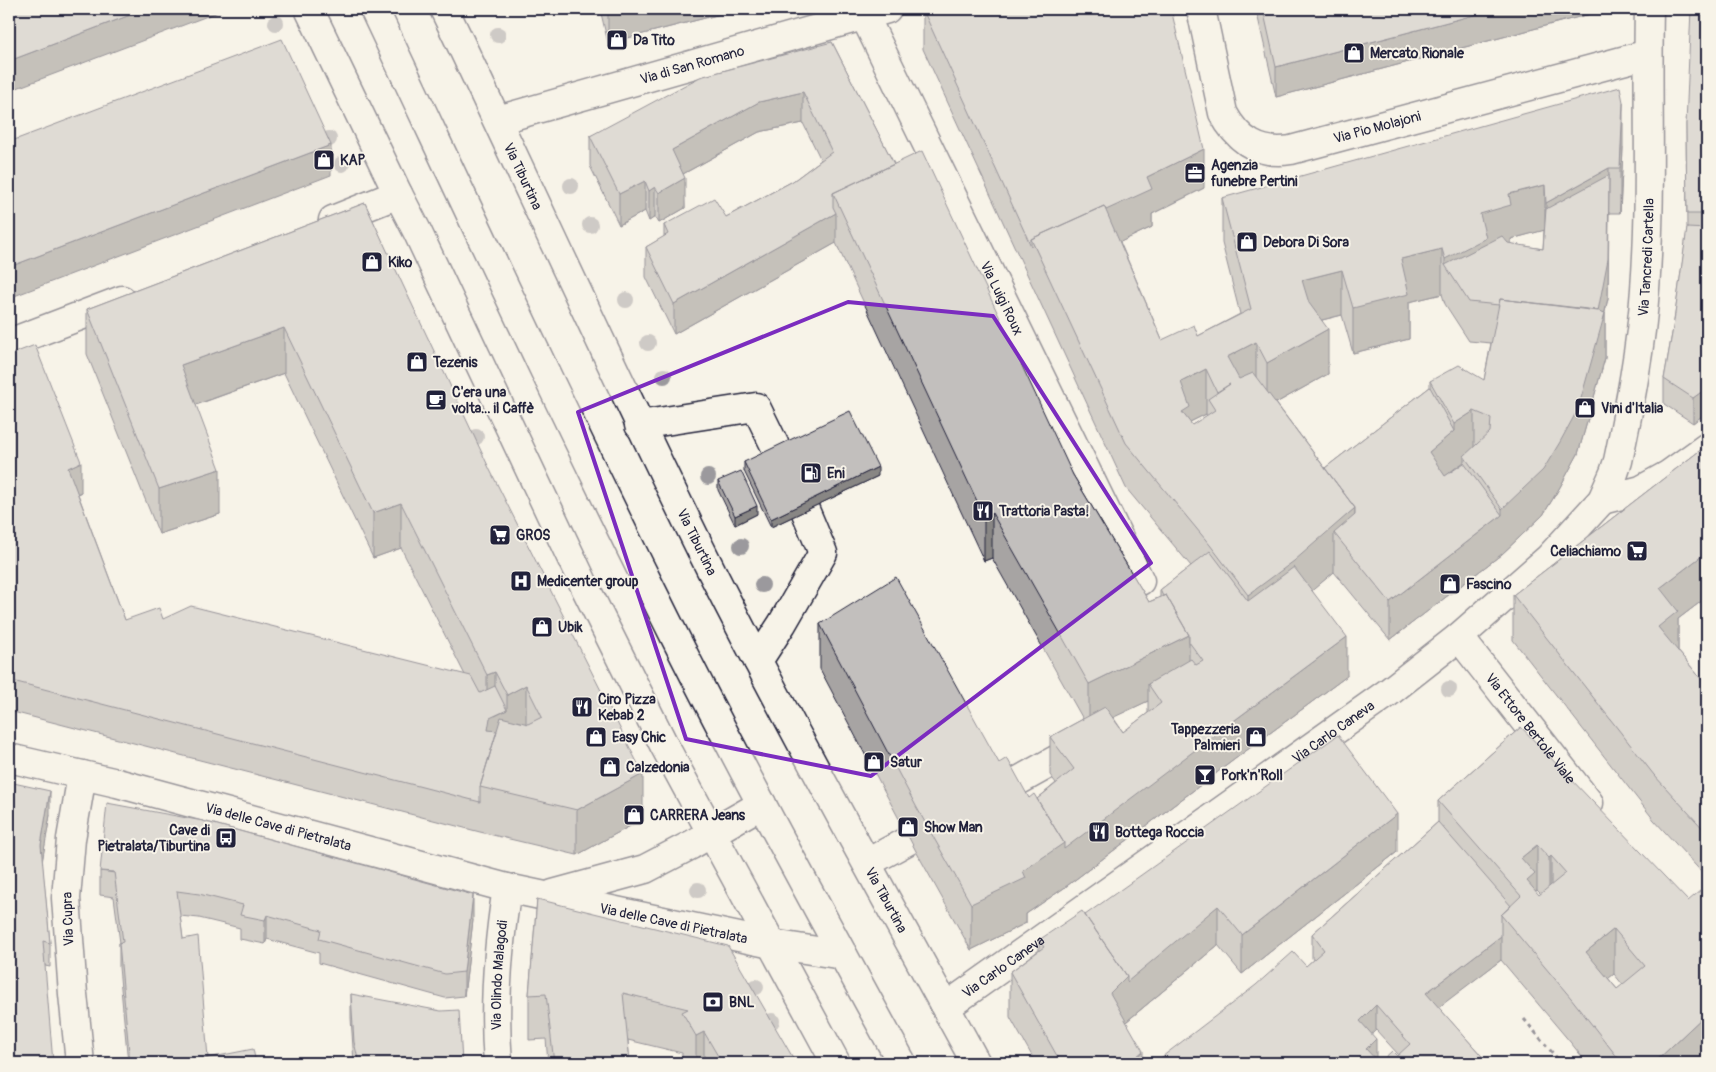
<svg xmlns="http://www.w3.org/2000/svg" width="1716" height="1072" viewBox="0 0 1716 1072" font-family="Pangolin,sans-serif">
<rect width="100%" height="100%" fill="#f7f3e8"/>
<filter id="ink" filterUnits="userSpaceOnUse"><feTurbulence type="fractalNoise" baseFrequency=".02" numOctaves="2"/><feDisplacementMap in="SourceGraphic" scale="10" xChannelSelector="R" yChannelSelector="G"/><feConvolveMatrix kernelMatrix="1 2 1 2 8 2 1 2 1" color-interpolation-filters="sRGB"/></filter>
<g filter="url(#ink)">
<g fill="none" stroke-linecap="round" stroke-linejoin="round">
<!-- minor casing -->
<g stroke="#22223b" stroke-width="31">
<g id="minor">
<path d="M374 9C467 206 558 403 655 597 733 755 818 909 902 1063"/>
<path id="s1" d="M1201 9 1223 113C1238 141 1259 155 1291 150L1648 54"/>
<path id="s2" d="M864 15 1140 581"/>
<path id="s3" d="M498 120 887 9"/>
<path d="M333 220 398 194"/>
<path d="M9 343 122 300"/>
<path d="M639 425 756 407 779 454"/>
<path d="M1602 500 1641 490 1668 475 1707 447"/>
<path id="s4" d="M1459 637 1589 803"/>
<path d="M758 661 782 624 823 553 805 510"/>
<path id="s5" d="M9 758 117 783 507 888 772 944 843 955"/>
<path d="M993 795 1174 694"/>
<path d="M867 863 909 840"/>
<path d="M553 894 645 869 691 845 762 804"/>
<path id="s6" d="M946 1007 1389 692 1459 637 1549 558 1602 500 1614 473 1618 461C1630 404 1641 347 1645 289 1652 196 1647 102 1649 9"/>
<path d="M80 1063 73 994 66 898 71 839 82 775"/>
<path id="s7" d="M498 1063C493 1004 498 946 507 888"/>
</g>
</g>
<!-- major casing -->
<g stroke="#22223b" stroke-width="31">
<g id="major">
<path d="M309 9 398 194 417 231 586 589 664 745 836 1063"/>
<path id="s8" d="M444 9C534 196 619 386 712 572 796 738 887 900 976 1063"/>
</g>
</g>
<!-- path -->
<path stroke="#22223b" stroke-width="3" stroke-dasharray="4 4" stroke-linecap="butt" d="M1524 1019 1561 1063"/>
<!-- minor -->
<use href="#minor" stroke="#f7f3e8" stroke-width="28"/>
<!-- major -->
<use href="#major" stroke="#f7f3e8" stroke-width="28"/>
</g>
<!-- trees -->
<g fill="#9b999d">
<circle cx="276" cy="23" r="8"/>
<circle cx="498" cy="35" r="8"/>
<circle cx="329" cy="139" r="8"/>
<circle cx="342" cy="164" r="8"/>
<circle cx="571" cy="186" r="8"/>
<circle cx="590" cy="225" r="8"/>
<circle cx="626" cy="300" r="8"/>
<circle cx="648" cy="343" r="8"/>
<circle cx="664" cy="376" r="8"/>
<circle cx="476" cy="437" r="8"/>
<circle cx="708" cy="477" r="8"/>
<circle cx="741" cy="546" r="8"/>
<circle cx="762" cy="585" r="8"/>
<circle cx="1449" cy="689" r="8"/>
<circle cx="698" cy="890" r="8"/>
<circle cx="756" cy="987" r="8"/>
<circle cx="772" cy="1021" r="8"/>
</g>
<!-- wall -->
<path fill="#a7a4a3" stroke="#22223b" fill-rule="evenodd" d="M600 9H740L608 43Z
M1256 9H1609L1276 97Z
M1707 9V412L1693 423 1664 404V379L1673 328 1687 230 1686 124Z
M923 10 1204 188 1152 214V227L1120 242 1162 340 1198 336 1240 314 1222 243V198L1623 147 1620 213H1609L1608 298 1605 312V358L1578 454 1560 487 1543 515 1502 554 1390 640 1334 572 1312 590 1347 676 1239 756 1064 888 1026 914V923L971 950 917 853 820 669V624L999 763 1029 798 1037 799 1056 783 1050 775V737L1083 719 992 558 984 561 836 243 674 334 646 277V247L664 237V225L726 217 793 181 821 160 803 123 759 132 683 174 685 208 659 223 655 217 649 221 645 211 619 225 590 166V136L832 42 894 164 1073 475 1149 602 1160 597V590L1191 566 1126 488 923 49ZM1544 230 1543 249 1511 244V239ZM1442 294 1445 304 1469 341 1491 343 1484 380 1430 381V387L1325 468 1276 403 1328 374 1322 320 1342 315 1353 353 1409 339V302ZM1206 414 1207 416 1192 425 1190 422ZM1148 701V713L1123 732 1113 717Z
M365 203 643 819 577 855 480 832 9 711V355L81 492 78 494 125 620 163 619 465 675 401 548 373 558 284 373 196 405 220 514 159 534 87 354V309Z
M1707 445V597L1678 619V651L1707 686V878L1654 820 1513 640V595Z
M744 462 878 476 771 527 744 471Z
M718 481 757 514 735 525 718 490Z
M1521 727 1707 1058 1701 1063H1587L1571 1043 1501 960 1438 1007 1488 1063H1154L1306 966 1313 960 1312 958V934L1438 822V801ZM1537 890 1541 894 1539 895 1535 891ZM1614 974 1623 985 1617 989 1608 978ZM1376 1030 1398 1054 1397 1056 1379 1063 1376 1059 1371 1034Z
M9 782 50 815 42 861 50 943V967L45 966Z
M1397 852 1242 974 1218 945 1126 1022 1143 1063H1036L1010 1017V972L1039 950V940L1085 915Z
M100 871 473 920 464 996 445 998 319 963V953L267 939 265 944 240 939V928L199 918 180 916 183 939 208 1058 256 1063H128L119 967V943H120L114 897 100 895Z
M537 899 796 1063H686L682 1057V1053L628 1040 630 1063H548L546 1039 529 1040V995Z
M351 994 462 1063H354L351 1018Z"/>
<!-- shaded-wall -->
<path fill="#888684" stroke="#22223b" d="M146 9H226L9 91V61Z
M608 9H740L608 43Z
M1497 9H1609L1276 97V67Z
M803 92V123L759 132 672 180V150L759 102Z
M1623 102V147L1620 213V168Z
M331 145V175L9 298V267Z
M1204 149V188L1152 214V227L1049 276 1034 245 1147 177Z
M1609 168 1608 298 1603 320 1605 313V358L1578 454 1560 487 1543 515 1502 554 1390 640V602L1502 515V509L1546 248V203Z
M685 178V208L659 223V193Z
M645 181V211L619 225V194Z
M1545 185V230L1511 239V250L1445 265V259L1480 214 1509 194Z
M655 187V217L649 221V191Z
M836 213V243L674 334V304Z
M1442 249V294L1409 302V339L1353 353V308L1401 259Z
M1342 270V315L1302 325V280Z
M284 328V373L181 410V365Z
M1328 329V374L1267 408V363Z
M1256 342V387L1217 437V392L1227 357Z
M1206 369V414L1190 422 1182 457 1181 382Z
M1707 388V412L1693 423V398Z
M1474 411V456H1464V462L1454 469 1429 490V452L1454 431V424Z
M81 462V492L68 498V468Z
M878 467V476L771 527V519Z
M220 469V514L159 534V489Z
M401 503V548L373 558V513Z
M757 506V514L735 525V516Z
M1355 508V553L1334 533V572L1294 606 1248 640V595Z
M992 513V558L984 561V516Z
M1707 552V597L1678 619V656L1658 627 1660 588Z
M1189 635V680L1148 684V701L1089 729V684Z
M1347 637V676L1239 756 1064 888 1026 914V923L971 950V904L1023 871 1239 717Z
M495 672V716L507 710V695L526 685V730L490 749 487 720V675Z
M643 774V819L577 855V810Z
M50 791V815L41 869V845Z
M1397 814V852L1242 974V935Z
M1537 845V890L1535 891V919L1521 858Z
M1551 856V901L1549 903V858Z
M473 895V920L464 996V972Z
M1218 906V945L1127 1021 1110 1038V993L1127 976Z
M267 915V939L265 944V920Z
M1614 929V974L1586 997V952Z
M1501 936V960L1426 1017V993Z
M1376 1005V1030L1360 1045V1021Z
M1707 1013V1058L1701 1063H1654Z
M704 1032V1063H696V1036Z
M1376 1039V1063L1366 1049Z
M1143 1051V1063H1129Z"/>
<!-- building -->
<path fill="#c2bfbd" stroke="#22223b" fill-rule="evenodd" d="M9 9H146L9 61Z
M928 9H1171L1204 149 1147 177 1152 189 1106 210 1104 206 1031 239V246L923 10Z
M1263 9H1497L1276 67Z
M1691 9H1707V214H1687L1686 124Z
M282 39 331 145 9 267V142Z
M832 42 894 164 833 193V207L836 213 674 304 646 247 668 234 664 225 714 198 726 217 793 181 832 152 803 92 759 102 672 150 685 178 659 193 655 187 649 191 645 181 619 194 590 136 700 77Z
M1620 87 1623 102 1620 168H1609L1546 203 1545 185 1509 194 1511 205 1480 214 1486 238 1445 259 1442 249 1401 259 1409 294 1353 308 1342 270 1302 280 1309 303 1328 329 1267 363 1256 342 1227 357 1239 379 1253 373 1355 508 1294 561 1248 595 1210 545 1126 443 1031 239 1104 206 1162 340 1194 325 1198 336 1251 309 1222 198ZM1206 369 1217 392 1230 384 1208 399 1215 410 1192 425 1182 412 1190 407 1181 382Z
M922 151 1073 475 1149 602 1166 595 1189 635 1089 684 992 513 984 516 833 193Z
M1609 175 1608 259 1598 311 1500 299 1499 305 1469 302 1445 265 1502 236 1508 243 1543 249 1546 209Z
M365 203 402 283 490 470 643 774 577 810 480 787 501 717 528 724 542 717 526 685 507 695 495 672 487 675 401 503 373 513 284 328 181 365 220 469 159 489 87 309Z
M1687 228 1707 229V388L1693 398 1664 379 1673 328Z
M1500 299 1596 310 1605 313 1578 409 1560 442 1543 470 1502 509 1464 456 1490 432 1491 418 1474 411 1454 424 1430 381 1459 365 1484 380Z
M35 345 81 462 68 468 125 620 159 608 163 619 191 606 471 676 480 693 495 686 507 710 490 718 488 730 497 731 480 787V802L9 680V355Z
M1430 387 1454 431 1429 452 1445 476 1464 463 1502 515 1390 602 1334 533 1355 515V508L1325 468Z
M850 411 878 467 771 519 744 462Z
M1707 445V552L1660 588 1678 611 1658 627 1707 686V833L1654 775 1513 595Z
M741 471 757 506 735 516 718 481Z
M1210 551 1248 601 1294 567 1347 637 1239 717 1064 849V843L1037 799 1074 769 1050 737 1105 707 1123 732 1161 703 1148 684 1191 659 1196 665 1203 661 1189 642V635L1166 595 1163 596 1160 590Z
M896 577 999 763 1007 758 1029 798 1034 794 1064 843 1023 871 1026 878 971 904 917 808 820 624Z
M1521 727 1688 901 1707 885V1013L1654 1063H1622L1571 998 1501 915 1521 896 1438 801ZM1537 845 1549 858 1551 856 1566 873 1539 895 1527 881 1535 874 1521 858ZM1614 929 1645 966 1617 989 1586 952Z
M1338 735 1397 814 1242 935 1218 906 1127 982V976L1085 915Z
M9 782 50 791 41 845 50 943 43 941 53 1063H9Z
M107 803 203 821 473 895 464 972 445 974 319 939 321 930 267 915 265 920 240 915 243 905 199 894 177 891 183 939 198 936 208 1058 183 1063H130L119 943 123 942 114 872 100 871Z
M1438 822 1511 906 1501 915V936L1426 993 1488 1063H1154L1256 985 1293 952 1306 966 1324 950 1312 934ZM1376 1005 1410 1044 1397 1056 1392 1051 1379 1063 1366 1049 1376 1039 1360 1021Z
M537 899 728 946 796 1063H722L704 1032 696 1036 682 1012 688 1009 623 993 630 1063H554L546 994 529 995Z
M1082 911 1127 976 1110 993 1143 1051 1129 1063H1061L1010 972 1044 947 1039 940Z
M351 994 441 1011 459 1010 462 1063H359L354 1042Z
M253 1049 256 1063H183Z
M1571 1057 1576 1063H1564Z"/>
</g>
<!-- marked area -->
<path d="M0 0H1716V1072H0ZM848 302 993 316 1151 563 871 776 686 739 578 412Z" fill="#f7f3e8" fill-opacity=".55" fill-rule="evenodd"/>
<path fill="none" stroke="#7b2cbf" stroke-width="4" stroke-linejoin="round" d="M848 302 993 316 1151 563 871 776 686 739 578 412Z"/>
<!-- icons -->
<defs>
<g id="shop-square" transform="scale(1.125)"><rect x="-9" y="-9" width="18" height="18" rx="4" fill="#22223b" stroke="#f7f3e8"/><path d="M-5-2.5h2.3a2.7 3.5 0 0 1 5.4 0H5L5.5 6h-11ZM-1.5-2.5h3a1.5 2.3 0 0 0-3 0Z" fill="#fff"/></g>
<g id="office-square" transform="scale(1.125)"><rect x="-9" y="-9" width="18" height="18" rx="4" fill="#22223b" stroke="#f7f3e8"/><path d="M-6-3h4V-5.5h4V-3h4V5H-6ZM-1-4.5V-3h2v-1.5ZM-6 0V1H6V0Z" fill="#fff"/></g>
<g id="cafe-square" transform="scale(1.125)"><rect x="-9" y="-9" width="18" height="18" rx="4" fill="#22223b" stroke="#f7f3e8"/><path d="M-5.5-4.5H6V0H3Q3 3.5 0 3.5H-2.5Q-5.5 3.5-5.5 0ZM3-3.2v2h1.7v-2ZM-6 4.5H4V6H-6Z" fill="#fff"/></g>
<g id="fuel-square" transform="scale(1.125)"><rect x="-9" y="-9" width="18" height="18" rx="4" fill="#22223b" stroke="#f7f3e8"/><path d="M-5.5-6h7V0h2V4h1.3V-2.5L3-4.5l.8-.8L6-3V5H2.5V1h-1V6h-7ZM-4.2-4.7v3.2H.2V-4.7Z" fill="#fff"/></g>
<g id="restaurant-square" transform="scale(1.125)"><rect x="-9" y="-9" width="18" height="18" rx="4" fill="#22223b" stroke="#f7f3e8"/><path d="M-5-6h1v4h1v-4h1v4h1v-4h1v5L-1.5 .5V6h-2V.5L-5-1ZM5-6V6H3V1.5H1.5Q1.5-4 5-6Z" fill="#fff"/></g>
<g id="supermarket-square" transform="scale(1.125)"><rect x="-9" y="-9" width="18" height="18" rx="4" fill="#22223b" stroke="#f7f3e8"/><path d="M-6-5.5h2.5l.6 2H6L4.5 2H-2.5L-4.4-4H-6ZM-1.5 3.2a1.3 1.3 0 1 0 .1 0ZM3 3.2a1.3 1.3 0 1 0 .1 0Z" fill="#fff"/></g>
<g id="hospital-square" transform="scale(1.125)"><rect x="-9" y="-9" width="18" height="18" rx="4" fill="#22223b" stroke="#f7f3e8"/><path d="M-5-5h3v3.5h4V-5h3V5h-3V1.5h-4V5h-3Z" fill="#fff"/></g>
<g id="bar-square" transform="scale(1.125)"><rect x="-9" y="-9" width="18" height="18" rx="4" fill="#22223b" stroke="#f7f3e8"/><path d="M-6-5H6L.8 .8V4.5H3.5V6h-7V4.5H-.8V.8Z" fill="#fff"/></g>
<g id="bus-square" transform="scale(1.125)"><rect x="-9" y="-9" width="18" height="18" rx="4" fill="#22223b" stroke="#f7f3e8"/><path d="M-5-6H5V4H4V6H2V4H-2V6H-4V4H-5ZM-3.5-4V0h7V-4ZM-3.5 1.2v1.5H-2V1.2ZM2 1.2v1.5H3.5V1.2Z" fill="#fff"/></g>
<g id="bank-square" transform="scale(1.125)"><rect x="-9" y="-9" width="18" height="18" rx="4" fill="#22223b" stroke="#f7f3e8"/><path d="M-6-4H6V4H-6ZM0-2.3a2.3 2.3 0 1 0 0 4.6a2.3 2.3 0 1 0 0-4.6Z" fill="#fff"/></g>
</defs>
<g fill-rule="evenodd">
<use href="#shop-square" x="617" y="40"/>
<use href="#shop-square" x="1354" y="53"/>
<use href="#shop-square" x="324" y="160"/>
<use href="#office-square" x="1195" y="173"/>
<use href="#shop-square" x="1247" y="242"/>
<use href="#shop-square" x="372" y="262"/>
<use href="#shop-square" x="417" y="362"/>
<use href="#cafe-square" x="436" y="400"/>
<use href="#shop-square" x="1585" y="408"/>
<use href="#fuel-square" x="811" y="473"/>
<use href="#restaurant-square" x="983" y="511"/>
<use href="#supermarket-square" x="500" y="535"/>
<use href="#supermarket-square" x="1637" y="551"/>
<use href="#hospital-square" x="521" y="581"/>
<use href="#shop-square" x="1450" y="584"/>
<use href="#shop-square" x="542" y="627"/>
<use href="#restaurant-square" x="582" y="707"/>
<use href="#shop-square" x="596" y="737"/>
<use href="#shop-square" x="1256" y="737"/>
<use href="#shop-square" x="874" y="762"/>
<use href="#shop-square" x="610" y="767"/>
<use href="#bar-square" x="1205" y="775"/>
<use href="#shop-square" x="634" y="815"/>
<use href="#shop-square" x="908" y="827"/>
<use href="#restaurant-square" x="1099" y="832"/>
<use href="#bus-square" x="226" y="838"/>
<use href="#bank-square" x="713" y="1002"/>
</g>
<g text-anchor="middle" dominant-baseline="central" stroke-width="4" stroke-linejoin="round" paint-order="stroke">
<!-- poi labels -->
<g font-size="14" font-weight="bold" fill="#22223b" stroke="#f7f3e8" text-anchor="start">
<text x="633" y="40">Da Tito</text>
<text x="1370" y="53">Mercato Rionale</text>
<text x="340" y="160">KAP</text>
<text x="1211" y="165">Agenzia<tspan x="1211" dy="16">funebre Pertini</tspan></text>
<text x="1263" y="242">Debora Di Sora</text>
<text x="388" y="262">Kiko</text>
<text x="433" y="362">Tezenis</text>
<text x="452" y="392">C'era una<tspan x="452" dy="16">volta... il Caffè</tspan></text>
<text x="1601" y="408">Vini d'Italia</text>
<text x="827" y="473">Eni</text>
<text x="999" y="511">Trattoria Pasta!</text>
<text x="516" y="535">GROS</text>
<text x="1621" y="551" text-anchor="end">Celiachiamo</text>
<text x="537" y="581">Medicenter group</text>
<text x="1466" y="584">Fascino</text>
<text x="558" y="627">Ubik</text>
<text x="598" y="699">Ciro Pizza<tspan x="598" dy="16">Kebab 2</tspan></text>
<text x="1240" y="729" text-anchor="end">Tappezzeria<tspan x="1240" dy="16">Palmieri</tspan></text>
<text x="612" y="737">Easy Chic</text>
<text x="890" y="762">Satur</text>
<text x="626" y="767">Calzedonia</text>
<text x="1221" y="775">Pork'n'Roll</text>
<text x="650" y="815">CARRERA Jeans</text>
<text x="924" y="827">Show Man</text>
<text x="210" y="830" text-anchor="end">Cave di<tspan x="210" dy="16">Pietralata/Tiburtina</tspan></text>
<text x="1115" y="832">Bottega Roccia</text>
<text x="729" y="1002">BNL</text>
</g>
<!-- street labels -->
<g font-size="14" fill="#22223b" stroke="#f7f3e8">
<text stroke="none"><textPath href="#s3" startOffset="202">Via di San Romano</textPath></text>
<text stroke="none"><textPath href="#s1" startOffset="279">Via Pio Molajoni</textPath></text>
<text stroke="none"><textPath href="#s8" startOffset="185">Via Tiburtina</textPath></text>
<text stroke="none"><textPath href="#s6" startOffset="1079">Via Tancredi Cartella</textPath></text>
<text stroke="none"><textPath href="#s2" startOffset="315">Via Luigi Roux</textPath></text>
<text stroke="none"><textPath href="#s8" startOffset="590">Via Tiburtina</textPath></text>
<text stroke="none"><textPath href="#s4" startOffset="116">Via Ettore Bertolè Viale</textPath></text>
<text stroke="none"><textPath href="#s6" startOffset="475">Via Carlo Caneva</textPath></text>
<text stroke="none"><textPath href="#s5" startOffset="278">Via delle Cave di Pietralata</textPath></text>
<text stroke="none"><textPath href="#s8" startOffset="995">Via Tiburtina</textPath></text>
<text transform="translate(68 919) rotate(-92)">Via Cupra</text>
<text stroke="none"><textPath href="#s5" startOffset="685">Via delle Cave di Pietralata</textPath></text>
<text stroke="none"><textPath href="#s6" startOffset="70">Via Carlo Caneva</textPath></text>
<text stroke="none"><textPath href="#s7" startOffset="88">Via Olindo Malagodi</textPath></text>
</g>
</g>
<!-- margin -->
<rect width="1716" height="1072" fill="none" stroke="#f7f3e8" stroke-width="30"/>
<rect x="15" y="15" width="1686" height="1042" fill="none" stroke="#22223b" stroke-width="2" filter="url(#ink)"/>
</svg>
